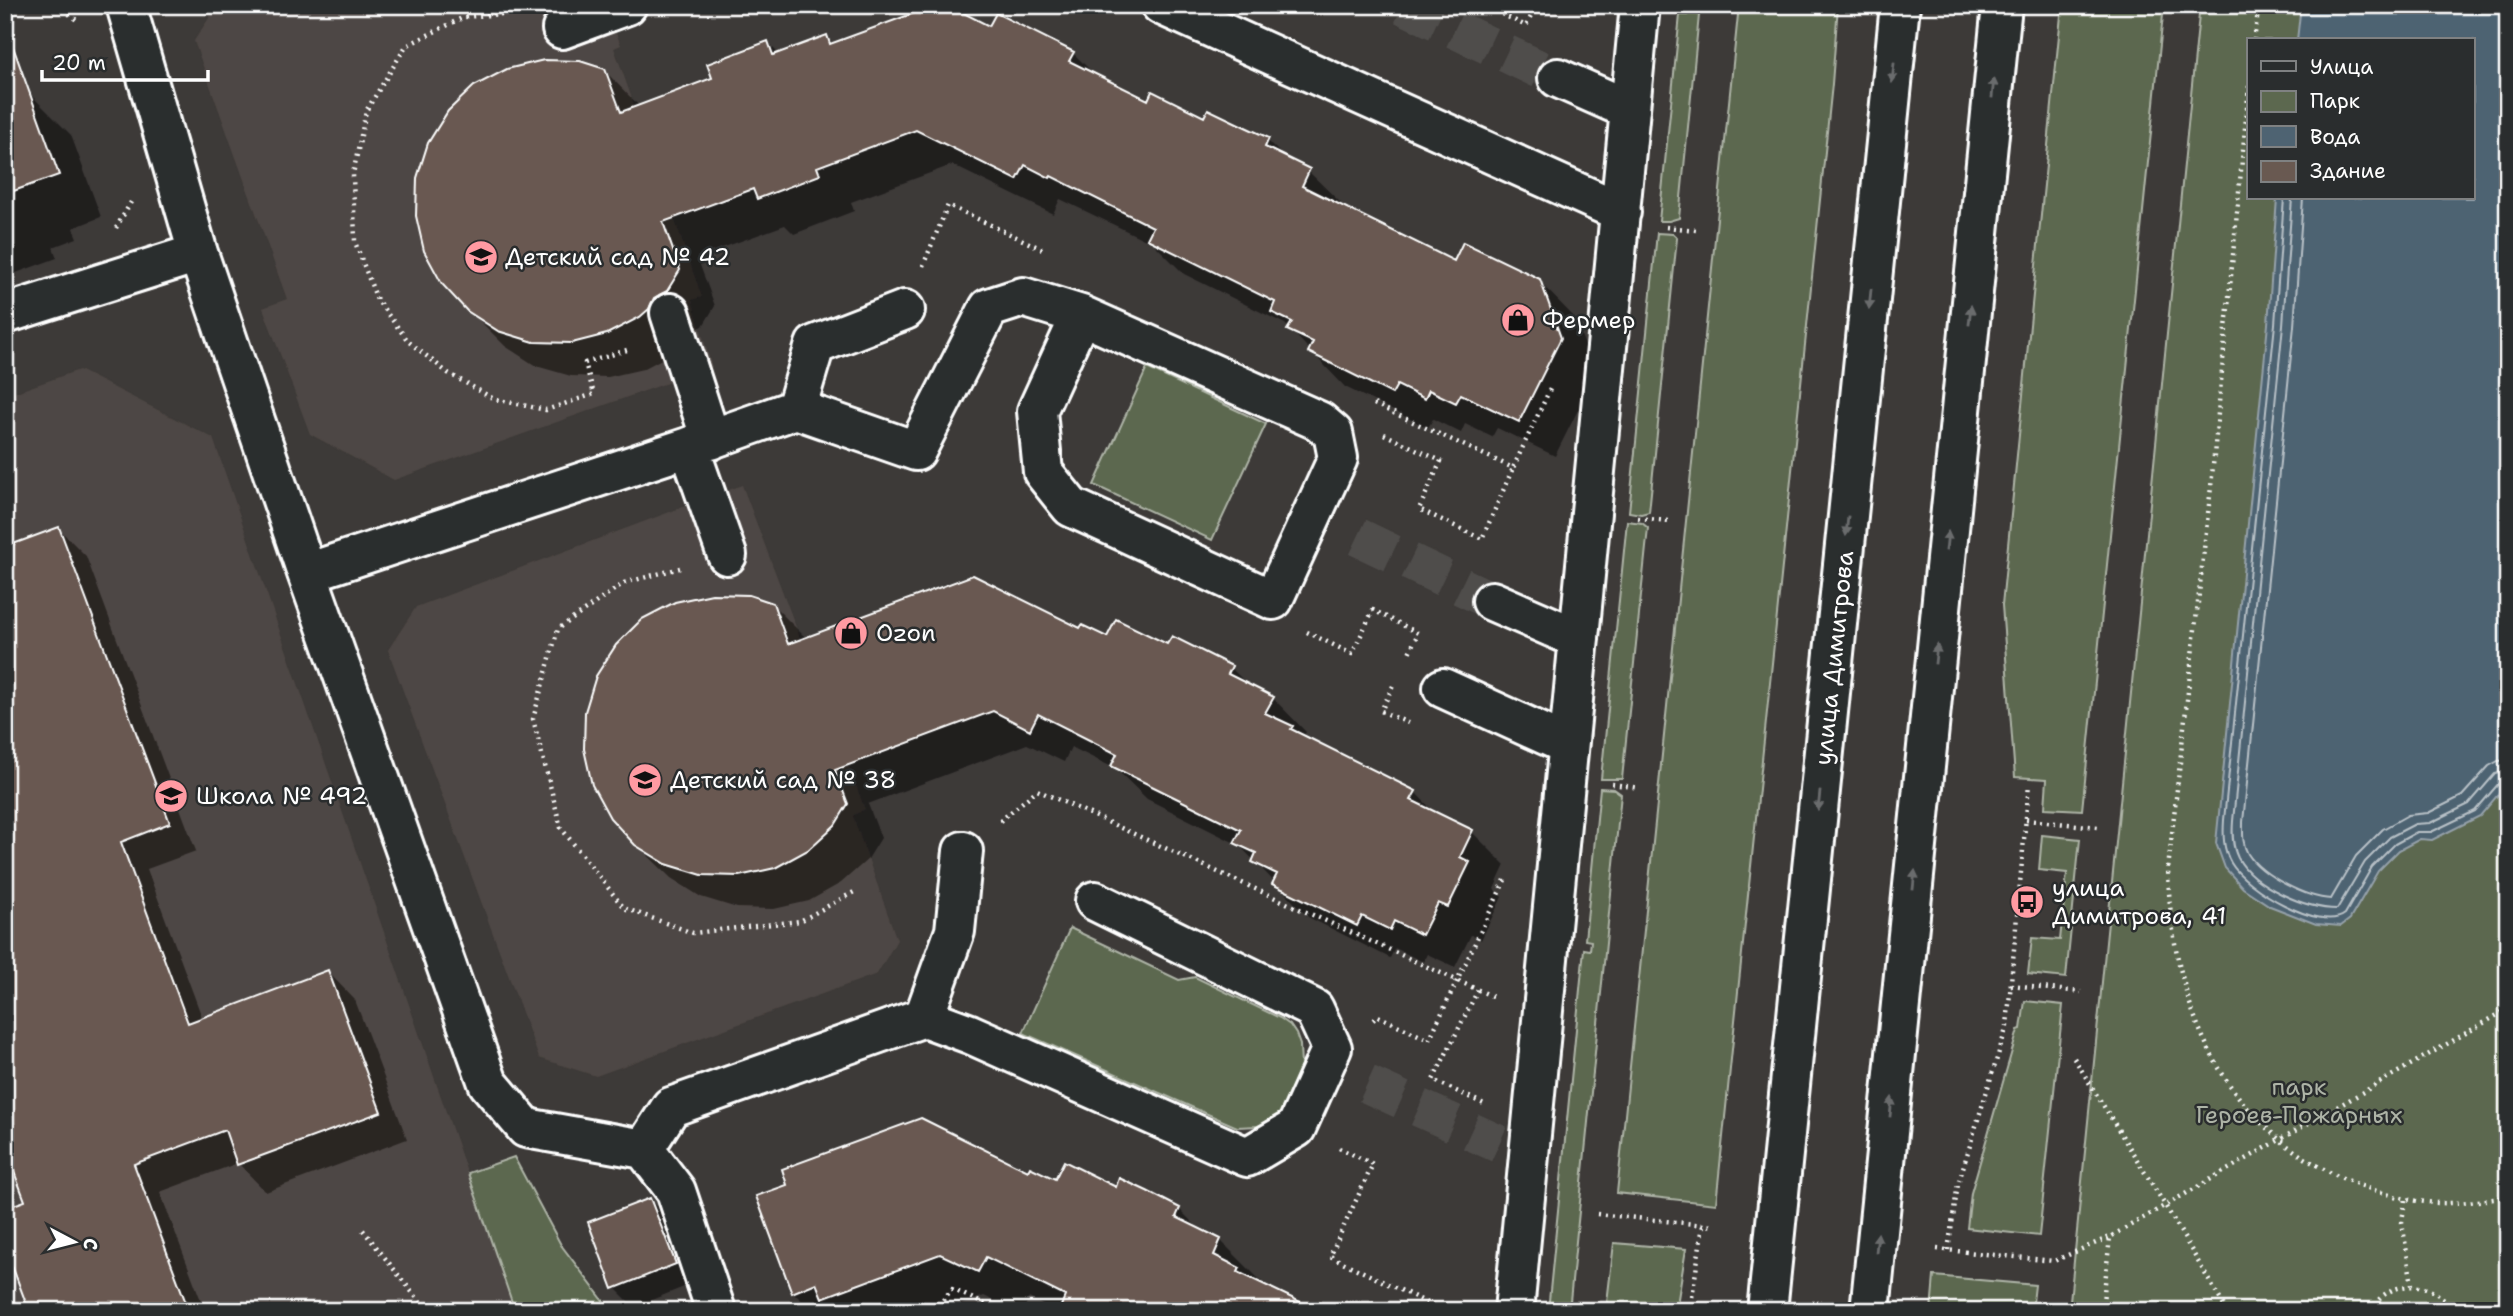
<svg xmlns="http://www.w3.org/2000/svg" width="2513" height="1316" viewBox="0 0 2513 1316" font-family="'Shantell Sans',sans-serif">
<rect width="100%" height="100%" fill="#3d3a38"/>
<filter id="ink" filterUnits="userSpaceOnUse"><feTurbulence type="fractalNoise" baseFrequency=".0143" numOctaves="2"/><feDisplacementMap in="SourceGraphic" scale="14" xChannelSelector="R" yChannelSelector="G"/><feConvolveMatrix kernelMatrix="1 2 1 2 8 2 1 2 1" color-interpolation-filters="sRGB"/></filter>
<g filter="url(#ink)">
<!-- built -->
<path fill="#4e4744" d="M238 5H604L621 45 614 48 702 297 692 300 712 367 394 480 310 434 263 308 287 299 194 41 211 15Z
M79 370 213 438 515 1311H5V396Z
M742 485 865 809 853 816 897 940 877 974 596 1076 539 1058 388 650 416 607Z"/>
<!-- green -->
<path fill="#5c684f" stroke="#aeb4a7" stroke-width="2" fill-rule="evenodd" d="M1682 5H1700L1679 218 1669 221H1659L1680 15H1687L1688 6Z
M1739 5H1838L1832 84 1716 1204 1617 1193Z
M2062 5H2164L2082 810 2045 808 2047 779 2015 777 2002 605Z
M2200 5H2508V1311H2069ZM2249 40H2473V198H2249Z
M1657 233 1673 234 1677 238 1649 512 1641 514 1629 512Z
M1147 368 1266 424 1212 540 1094 485Z
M1627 521 1642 523 1648 528 1622 779H1601Z
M1600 788 1614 789 1621 794 1569 1311H1548L1584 949 1590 950 1591 941 1585 940Z
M2042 835 2080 839 2066 978 2028 974 2032 938 2060 940 2067 873 2039 870Z
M1070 928 1179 980 1195 977 1280 1018 1290 1025 1296 1034 1300 1045 1301 1066 1280 1114 1270 1122 1258 1126 1237 1127 1023 1033Z
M2025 1001 2063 1005 2039 1236 1967 1228 1971 1193 2018 1030 2021 1029Z
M514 1157 561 1245 611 1311H515L468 1173Z
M1614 1243 1686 1249 1676 1311H1606Z
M1934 1276 2035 1285 2032 1311H1931Z"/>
<!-- water -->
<path fill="#4e6372" stroke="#95a1aa" stroke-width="2" d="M2301 5H2508V783L2480 816 2432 840 2420 839 2399 850 2378 871 2350 919 2341 926 2316 924 2270 906 2243 888 2225 868 2216 843 2268 324 2277 198H2473V40H2297Z"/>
<!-- shadow -->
<path fill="#0007" d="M990 28 1073 53 1097 77 1149 102 1267 140 1288 161 1308 171 1344 206 1343 208 1455 263 1539 281 1574 317 1596 374 1555 456 1497 428 1492 437 1465 424 1461 433 1433 419 1428 428 1345 387 1285 324 1184 274 1154 244 1060 199 1053 214 952 165 851 202 854 211 794 234 785 225 697 257 715 306 703 326 689 333 675 352 643 369 608 377 571 376 536 366 505 346 469 310 604 70 640 107 715 79 768 43 779 54 826 37 834 45Z
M28 92 71 135 101 217 73 228 77 238 53 247 57 258 5 277V101Z
M59 529 86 556 196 851 147 869 203 1020 328 972 355 1000 407 1139 266 1192 238 1163 160 1192 205 1311H31L27 1202Z
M772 604 807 639 1081 631 1108 639 1168 647 1231 668 1250 687 1273 698 1306 732 1303 737 1415 792 1437 815 1472 832 1505 865 1494 889 1502 897 1481 940 1471 935 1455 967 1427 954 1423 962 1395 948 1390 958 1308 917 1239 845 1147 799 1116 769 1071 747 1064 762 1027 744 868 804 881 838 868 859 841 883 809 901 774 909 737 908 701 897 671 878 636 844Z
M1029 1173 1056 1182 1116 1189 1179 1209 1200 1230 1220 1240 1263 1283 1262 1285 1314 1311H1054L1029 1298 1023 1311H1015L984 1296 944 1311H812L793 1292Z
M650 1200 669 1219 694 1283 634 1307 615 1288Z"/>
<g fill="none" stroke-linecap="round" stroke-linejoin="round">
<!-- shore -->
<path stroke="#b8c1c7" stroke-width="2" d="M2284 198 2275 324 2224 820C2223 835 2223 849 2231 863 2245 888 2321 933 2345 914L2372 867 2395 844 2417 832H2431L2475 811 2500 782 2508 779
M2292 198 2283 325 2233 821C2232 834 2232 846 2238 858 2253 886 2306 909 2337 909L2365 862 2390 837 2415 824 2430 823 2469 804 2495 774 2508 771
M2303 198 2294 326 2243 822C2243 833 2242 844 2248 854 2262 876 2307 898 2331 899L2356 856 2383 829 2408 815 2428 813 2462 796 2489 766 2498 761 2508 760"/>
</g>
<!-- building -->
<path fill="#695951" stroke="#fff" stroke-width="2" d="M936 5H948L989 26 996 13 1074 52 1069 61 1148 100 1152 91 1204 117 1208 109 1239 124 1269 138 1265 147 1310 169 1302 186 1454 261 1463 242 1540 279 1561 338 1519 422 1461 394 1456 403 1429 390 1425 399 1397 385 1392 394 1308 352 1313 342 1287 330 1292 322 1271 312 1275 302 1147 239 1153 227 1051 176 1050 178 1025 165 1017 180 916 130 817 167 820 175 757 199 753 189 663 222 680 270 667 291 654 298 649 309 640 317 607 334 572 343 534 342 498 331 467 311 442 284 424 251 416 216 417 178 428 143 448 111 474 86 507 69 544 60 580 61 605 69 621 112 712 78 707 64 768 41 773 55 827 35 830 44Z
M11 41 59 175 5 194V42Z
M59 527 170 823 121 842 188 1023 328 970 381 1112 237 1165 225 1130 134 1164 189 1311H29L5 1247V1208L25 1201 5 1148V547Z
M973 575 1080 628 1082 625 1107 637 1116 619 1167 644 1172 636 1232 666 1228 674 1274 697 1265 713 1293 726 1291 729 1416 791 1411 800 1473 830 1460 857 1470 862 1448 907 1438 903 1422 935 1394 921 1390 930 1362 916 1357 926 1272 884 1277 874 1252 862 1256 853 1234 843 1241 830 1111 766 1117 754 1038 714 1030 730 993 711 835 770 848 804 835 825 808 850 775 868 739 876 702 875 666 864 635 845 610 818 592 785 584 749 585 712 596 676 616 645 642 619 675 602 712 594 749 595 773 603 788 644Z
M921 1118 1028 1171 1030 1167 1055 1179 1064 1161 1116 1187 1119 1178 1147 1191 1180 1208 1176 1217 1221 1239 1214 1255 1240 1268 1238 1272 1319 1311H1059L1065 1296 986 1257 978 1272 940 1254 822 1298 816 1283 792 1293 756 1196 787 1185 782 1169Z
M650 1198 676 1264 613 1289 588 1222Z"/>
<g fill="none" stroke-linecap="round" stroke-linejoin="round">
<!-- minor-tunnel -->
<path stroke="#504e4c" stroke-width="38" stroke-dasharray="38 19" stroke-linecap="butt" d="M1403 5 1558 78
M1358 537 1492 601
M1367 1084 1499 1144"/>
<!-- minor casing -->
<g stroke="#fff" stroke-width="44">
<path id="minor" d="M126 5 198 253 307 573 488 1083 526 1128 644 1149 676 1191 716 1311
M1161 5 1621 212
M562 29 627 5
M1558 78 1630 110
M670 313 711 440
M5 314 198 253
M796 409 815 345 905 310
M689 447 727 555
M307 573 689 447 796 409 916 451 989 308 1023 297 1081 315 1319 421 1333 433 1338 458 1273 600 1071 507 1043 472 1037 411 1081 315
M1492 601 1579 639
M1443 688 1568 745
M924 1017 970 1034 1247 1157 1296 1128 1332 1048 1314 1009 1095 901
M644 1149 671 1107 924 1017 955 931 963 851
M1514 1311 1640 5
M1767 1311 1900 5
M1870 1311 2002 5"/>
</g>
<!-- path -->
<path stroke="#fff" stroke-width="4.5" stroke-dasharray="2 5" stroke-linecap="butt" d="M58 5 79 22
M1483 5 1526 26 1537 5
M516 13 464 17 406 46 366 111 353 174 355 242 377 300 409 342 448 373 494 399 546 410 594 394 585 363 630 349
M2254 40 2259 5
M2249 86 2211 487 2168 869C2171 1001 2221 1130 2352 1182 2380 1193 2409 1202 2439 1203 2461 1204 2485 1200 2508 1197
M1666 227 1697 230
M116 228 131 202
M923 266 948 205 1042 249
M1374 404 1513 468 1551 387
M1384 434 1441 461 1419 509 1482 539 1513 468
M1638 518 1669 521
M680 568 624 583 558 629 533 719 561 828 624 908 693 933 800 921 854 892
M1307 632 1352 654 1373 610 1418 633 1409 653
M1393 686 1381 711 1408 723
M1612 784 1639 788
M2026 820 2098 827
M1000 821 1037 790 1496 998
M2011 985 2081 992
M1478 990 1433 1080 1486 1105
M1373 1020 1378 1016 1429 1040 1505 880
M2074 1058 2165 1205 2227 1311
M1339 1148 1373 1164 1330 1256 1444 1311
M2405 1200 2402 1222 2412 1285
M1597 1214 1714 1226
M363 1230 427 1311
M1937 1249 2054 1261 2110 1237
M1948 1250 1958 1184 2007 1026 2029 784
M934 1311 952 1289 999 1311
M1690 1311 1703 1225
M2102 1311 2110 1237 2508 1009
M2371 1311C2386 1278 2436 1278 2451 1311"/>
<!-- minor -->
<use href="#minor" stroke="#2a2d2e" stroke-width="38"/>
</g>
<!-- one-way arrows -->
<defs><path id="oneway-solid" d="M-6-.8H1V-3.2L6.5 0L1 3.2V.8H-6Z" transform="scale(1.75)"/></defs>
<g fill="#6a6c6d">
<use href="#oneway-solid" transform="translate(1893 73) rotate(96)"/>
<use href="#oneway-solid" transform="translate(1993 88) rotate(-84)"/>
<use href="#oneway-solid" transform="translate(1870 299) rotate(96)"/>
<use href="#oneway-solid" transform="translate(1970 315) rotate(-84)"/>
<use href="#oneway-solid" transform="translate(1847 526) rotate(96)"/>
<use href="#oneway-solid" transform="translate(1947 541) rotate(-84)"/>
<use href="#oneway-solid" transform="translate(1936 654) rotate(-84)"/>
<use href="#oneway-solid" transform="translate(1819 801) rotate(96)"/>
<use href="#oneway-solid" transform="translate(1914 880) rotate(-84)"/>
<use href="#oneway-solid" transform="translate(1891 1107) rotate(-84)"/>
<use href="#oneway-solid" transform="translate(1877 1243) rotate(-84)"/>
</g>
</g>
<!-- icons -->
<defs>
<g id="school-disc" transform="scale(1.75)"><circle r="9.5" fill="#ff9aa2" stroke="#2a2d2e"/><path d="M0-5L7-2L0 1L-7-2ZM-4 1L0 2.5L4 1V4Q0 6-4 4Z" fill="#111"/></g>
<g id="shop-disc" transform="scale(1.75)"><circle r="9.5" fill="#ff9aa2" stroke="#2a2d2e"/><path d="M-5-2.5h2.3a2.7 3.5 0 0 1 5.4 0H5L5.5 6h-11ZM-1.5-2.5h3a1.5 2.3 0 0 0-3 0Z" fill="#111"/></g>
<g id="bus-disc" transform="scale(1.75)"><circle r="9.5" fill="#ff9aa2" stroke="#2a2d2e"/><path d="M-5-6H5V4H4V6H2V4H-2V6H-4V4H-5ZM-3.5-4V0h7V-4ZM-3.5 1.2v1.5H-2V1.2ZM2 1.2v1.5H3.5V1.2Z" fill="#111"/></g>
</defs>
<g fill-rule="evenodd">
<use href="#school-disc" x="481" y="257"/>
<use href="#shop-disc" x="1518" y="320"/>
<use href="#shop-disc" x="851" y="633"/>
<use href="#school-disc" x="645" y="780"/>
<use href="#school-disc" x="171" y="796"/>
<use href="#bus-disc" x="2027" y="902"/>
</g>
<g text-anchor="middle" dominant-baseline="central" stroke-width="5" stroke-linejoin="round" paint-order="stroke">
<!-- poi labels -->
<g font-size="24" fill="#fff" stroke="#2a2d2e" text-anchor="start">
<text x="505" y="257">Детский сад № 42</text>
<text x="1542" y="320">Фермер</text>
<text x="876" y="633">Ozon</text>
<text x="670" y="780">Детский сад № 38</text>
<text x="196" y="796">Школа № 492</text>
<text x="2052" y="888">улица<tspan x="2052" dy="28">Димитрова, 41</tspan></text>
</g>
<!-- street labels -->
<g font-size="24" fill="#fff" stroke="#2a2d2e">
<text transform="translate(1834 658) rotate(-84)">улица Димитрова</text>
</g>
<!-- park labels -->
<g font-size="24" fill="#aeb4a7" stroke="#2a2d2e">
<text x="2299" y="1087">парк<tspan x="2299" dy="28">Героев-Пожарных</tspan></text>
</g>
</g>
<!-- margin -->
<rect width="2513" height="1316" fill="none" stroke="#2a2d2e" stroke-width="28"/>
<rect x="14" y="14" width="2485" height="1288" fill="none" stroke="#fff" stroke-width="2.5" filter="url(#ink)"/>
<!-- legend -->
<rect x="2247" y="38" width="228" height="161" fill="#2a2d2e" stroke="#7f8182" stroke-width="2"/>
<rect x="2261" y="61" width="35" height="10" fill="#2a2d2e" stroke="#7f8182" stroke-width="2"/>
<text x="2310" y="74" font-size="21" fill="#ffffff">Улица</text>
<rect x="2261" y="91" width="35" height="21" fill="#5c684f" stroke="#7f8182" stroke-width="2"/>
<text x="2310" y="108" font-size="21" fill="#ffffff">Парк</text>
<rect x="2261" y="126" width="35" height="21" fill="#4e6372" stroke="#7f8182" stroke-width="2"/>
<text x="2310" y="144" font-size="21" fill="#ffffff">Вода</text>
<rect x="2261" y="161" width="35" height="21" fill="#695951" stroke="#7f8182" stroke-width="2"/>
<text x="2310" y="178" font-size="21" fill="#ffffff">Здание</text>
<!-- north arrow -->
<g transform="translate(74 1242) rotate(97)" stroke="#2a2d2e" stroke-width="5" paint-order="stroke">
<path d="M0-5L12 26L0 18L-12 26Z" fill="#ffffff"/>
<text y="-10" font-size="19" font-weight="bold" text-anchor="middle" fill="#ffffff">С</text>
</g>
<!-- scale -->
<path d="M42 70v10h166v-10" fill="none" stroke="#ffffff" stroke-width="3.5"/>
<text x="52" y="70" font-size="21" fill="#ffffff" stroke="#2a2d2e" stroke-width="5" paint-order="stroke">20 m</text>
</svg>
